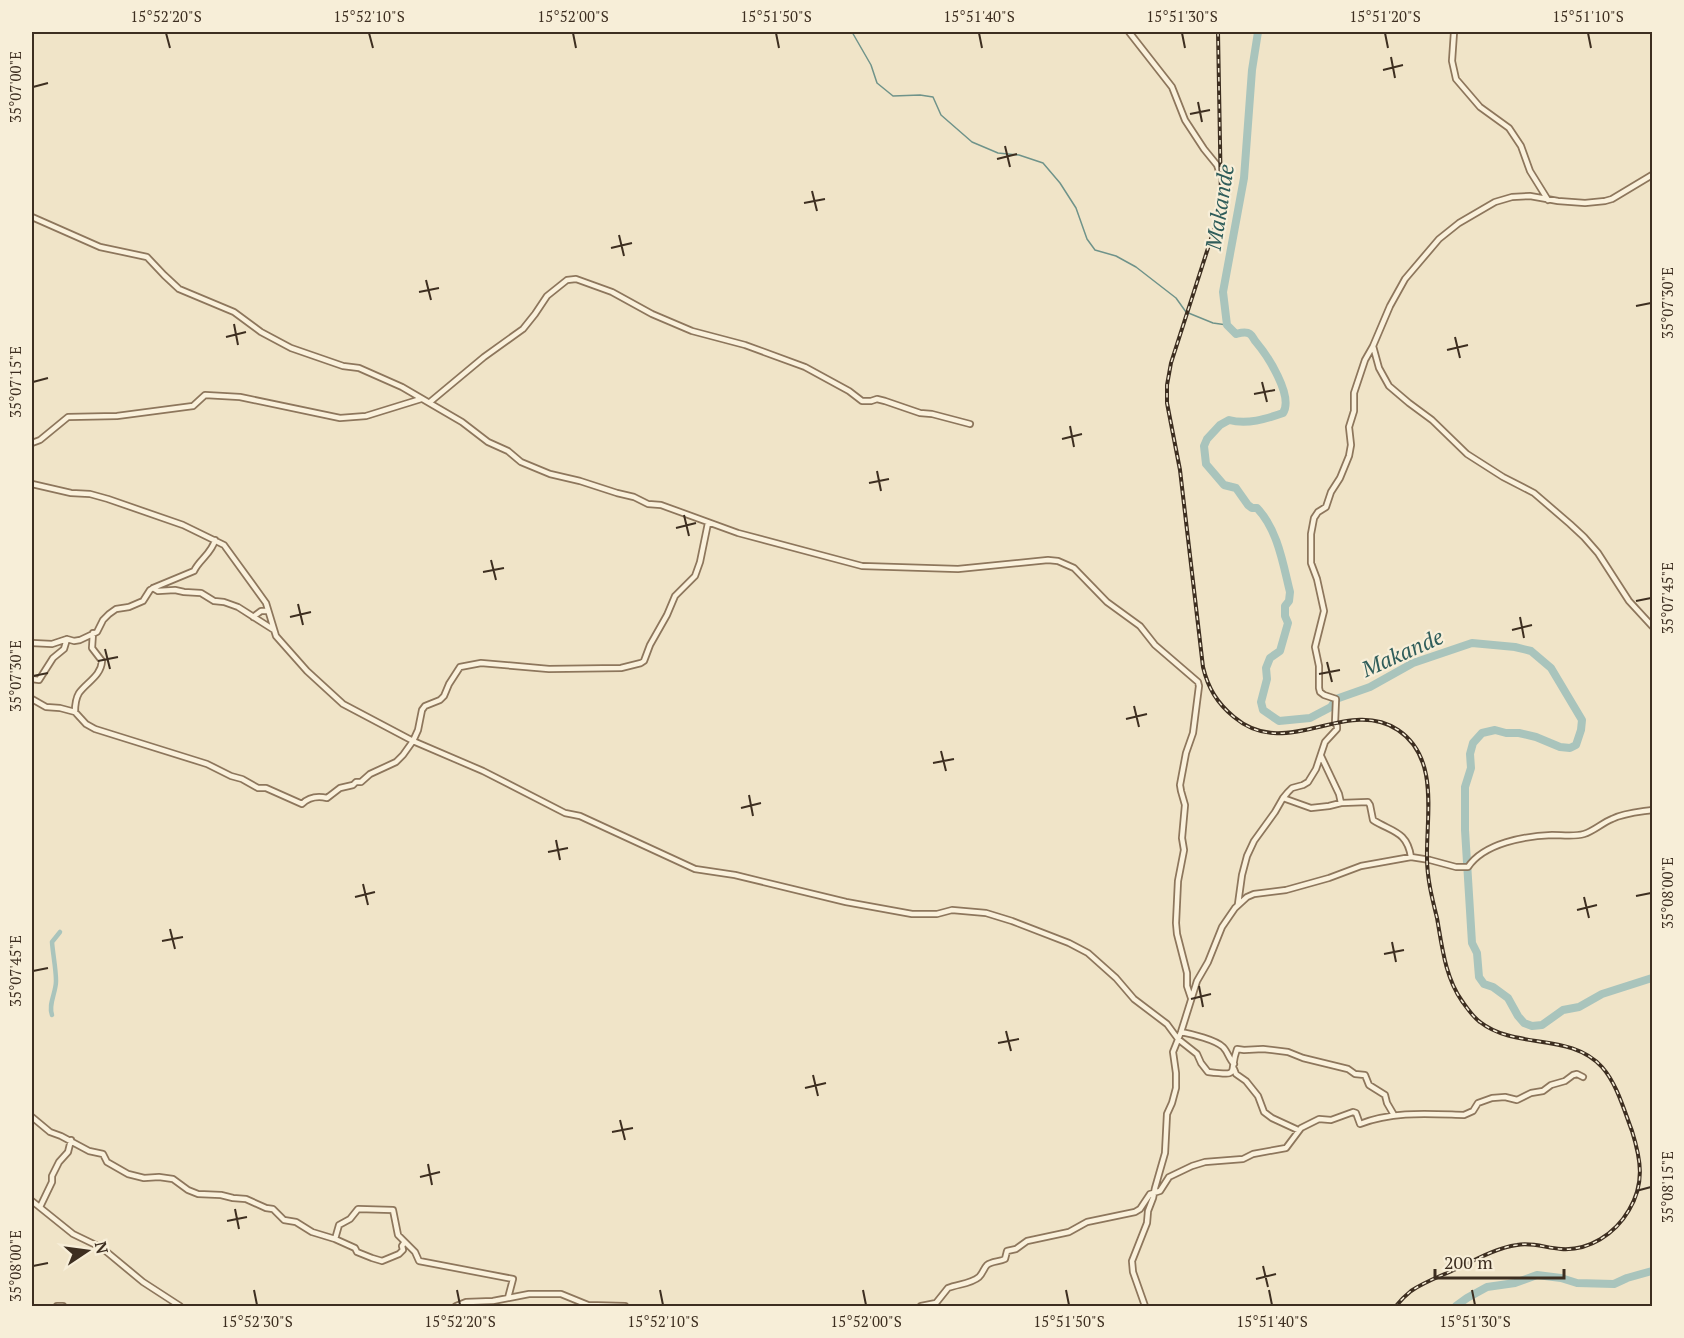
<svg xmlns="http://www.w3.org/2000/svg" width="1684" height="1338" viewBox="0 0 1684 1338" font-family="'PT Serif',serif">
<rect width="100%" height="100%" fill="#f0e4c8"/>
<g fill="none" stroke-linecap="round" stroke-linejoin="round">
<!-- stream -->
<path stroke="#6f938a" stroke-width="1.5" d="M852 32 871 65 877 83 893 96 920 95 933 97 941 115 972 142 998 153 1019 155 1043 163 1060 183 1076 208 1087 239 1095 250 1116 256 1136 267 1176 298 1186 312 1213 323 1227 325"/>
<!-- canal -->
<path stroke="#a9c4bc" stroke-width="4.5" d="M52 1015C48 1004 56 993 56 981 56 969 53 955 52 942L60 932"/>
<!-- river -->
<path stroke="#a9c4bc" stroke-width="8" d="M1258 32 1252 70 1244 178 1223 292 1227 325 1236 334C1240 333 1246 331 1250 334 1253 336 1253 339 1256 342 1267 355 1294 396 1283 413 1266 419 1247 425 1229 420L1220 425 1207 439 1204 446 1206 464 1224 485 1236 488 1248 505 1252 508H1257C1278 530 1283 564 1290 592L1289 601 1285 606V616L1288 623 1280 651 1270 658 1266 668 1267 679 1261 702 1263 710 1279 721 1310 718 1331 707 1336 699 1370 687 1413 663 1472 643 1515 647 1531 651 1551 668 1582 720 1581 730 1576 745 1570 748 1560 747 1536 737 1519 733H1506L1495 730 1482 733 1473 743 1470 754 1471 768 1465 787V830L1472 943 1477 953 1479 977 1484 984 1493 987 1508 998 1518 1016 1524 1023 1532 1026 1542 1025 1563 1010 1579 1007 1602 994 1652 978
M1456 1306 1467 1298 1487 1287 1515 1283 1537 1275 1561 1278 1577 1283 1614 1284 1627 1278 1652 1271"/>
<!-- minor casing -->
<g stroke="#8d765c" stroke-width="8">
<path id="minor" d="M1129 32 1172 87 1185 120 1204 149 1217 165 1220 174
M1454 32 1452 61 1456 79 1480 107 1509 128 1521 146 1530 171 1548 200
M1652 175 1612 199 1605 201 1585 203 1558 201 1530 196 1512 197 1495 202 1459 223 1439 239 1405 279 1390 306 1373 346 1379 368 1389 386 1409 403 1432 420 1467 454 1503 477 1534 493 1570 524 1584 537 1598 553 1629 601 1652 626
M32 217 100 247 147 257 164 275 179 289 234 312 261 332 291 348 343 366 359 368 402 387 462 422 488 442 508 451 521 462 550 474 580 481 617 493 634 497 648 504 661 505 738 533 862 566 958 569 1048 560 1058 561 1074 568 1107 602 1140 626 1155 645 1198 682 1199 686 1193 733 1186 753 1180 785 1181 791 1185 805 1182 838 1184 850 1178 881 1176 923 1177 934 1187 973V986L1191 998
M430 402 484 357 523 329 535 314 547 296 567 280 576 279 612 292 652 314 692 331 745 345 805 367 849 391 862 401H871L877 399 885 401 920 413 932 414 970 424
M32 443 40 440 68 417 117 416 193 406 205 395 240 397 340 418 366 416 421 399
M32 484 71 493 90 494 108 499 183 525 224 545 266 603 276 636 307 671 343 704 413 741 483 771 565 813 580 816 695 869 735 875 846 902 912 914H937L952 910 986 913 1012 921 1069 943 1088 953 1116 978 1134 999 1167 1024 1178 1039 1197 1054 1201 1063 1208 1072C1242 1076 1228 1074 1237 1049L1244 1050 1263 1049 1288 1052 1303 1058 1348 1069 1355 1074 1365 1075 1369 1085 1385 1095 1387 1103 1394 1115
M153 588 158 591 175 590 184 592 201 593 214 601 224 602 238 607 274 630
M253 617 261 611H268
M32 643 52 644 67 639 74 641 80 640 97 632 103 620 109 614 116 609 129 607 143 601 150 590 153 588 194 571C199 560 212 553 215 540
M32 679 39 680 53 658 64 649 67 639
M32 699 46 707 60 708 75 712 86 724 95 729 207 764 231 776 242 779 258 788H266L302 804C309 797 318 796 327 798L340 788 353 785 356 782H361L370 774 396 762 403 755 413 741 418 730 422 710 425 706 440 700 444 696 449 684 460 667 481 663 549 669 621 668 641 663 644 661 650 645 667 615 675 596 695 576 700 562 708 523
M75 712C75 706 76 698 79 693 87 682 101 676 102 661L92 648 93 633
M1321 756 1339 794 1341 803
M1283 798 1311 808 1329 806 1341 803 1368 802 1370 805 1373 820C1392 832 1407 831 1411 857
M1238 904 1242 875 1247 856 1254 841 1275 812 1283 798 1288 792 1292 788 1303 785 1308 782 1316 769 1325 742 1337 729V726L1335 723 1336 699 1324 695 1320 692 1319 688V666L1315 647 1324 611 1317 579 1311 563V534L1314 518 1318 512 1326 507 1331 492 1340 478 1349 456 1351 445 1349 427 1354 411V393L1365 360 1373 346
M1181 1032C1192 1034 1216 1040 1223 1047 1228 1052 1229 1059 1234 1064
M1234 1069 1236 1074 1246 1081 1258 1096 1264 1112 1272 1118 1298 1130
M32 1117 50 1132 61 1136 89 1151 103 1154 107 1162 128 1174 144 1178 159 1177 173 1179 188 1190 198 1194 221 1195 233 1198 246 1199 266 1208 273 1209 284 1220 296 1222 312 1232 335 1239 355 1248 357 1252 372 1258 382 1261 399 1254 403 1250 402 1246 404 1243
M32 1201 73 1234 102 1248 143 1282 180 1306
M40 1207 52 1182V1176L59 1162 68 1152 71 1140
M335 1239 339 1225 350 1219 358 1209 393 1210 398 1235 415 1252 419 1261 513 1279 508 1298
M57 1306H63
M456 1306 466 1302 493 1301 529 1294H561L588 1305 625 1306
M921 1306 936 1303 948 1288C958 1284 971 1284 979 1277 983 1273 984 1268 987 1265 992 1261 999 1262 1005 1259L1007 1251 1016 1249 1027 1241 1069 1232 1087 1222 1135 1212 1140 1209 1150 1194 1160 1191 1169 1177 1192 1166 1205 1162 1243 1159 1253 1154 1286 1148 1301 1128 1319 1119 1331 1120 1353 1112 1356 1113 1360 1124C1394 1111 1428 1114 1464 1115L1473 1111 1478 1103 1492 1098 1505 1097 1517 1100 1531 1093 1543 1091 1551 1085 1565 1081 1573 1075 1577 1074 1583 1077
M1145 1306 1133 1272 1132 1261 1147 1223 1148 1211 1153 1198 1155 1188 1165 1153 1167 1114 1172 1103 1176 1088V1073L1173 1052 1181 1032 1197 981 1208 962 1222 927 1235 908 1247 897 1254 894 1286 890 1329 878 1361 866 1411 857 1430 860 1456 867H1468C1484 843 1525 836 1552 835 1562 835 1574 837 1584 834 1594 831 1602 823 1612 819 1624 813 1639 812 1652 810"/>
</g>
<!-- minor -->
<use href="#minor" stroke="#faf1dc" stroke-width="4.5"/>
<!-- rail casing -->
<g stroke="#3d2e20" stroke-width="4">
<path id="rail" d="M1218 32 1221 198 1218 217 1171 363 1167 385V403L1180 470 1203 667C1208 688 1217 703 1234 717 1287 762 1346 696 1398 730 1440 758 1426 816 1427 858 1427 878 1432 898 1437 918 1442 946 1445 977 1462 1001 1467 1008 1473 1017 1480 1022 1516 1050 1570 1032 1602 1067 1617 1084 1624 1110 1632 1131 1641 1160 1645 1183 1629 1210 1615 1234 1589 1251 1561 1249 1546 1248 1532 1242 1517 1245 1496 1248 1475 1260 1456 1269 1441 1276 1424 1282 1411 1291 1406 1295 1400 1301 1396 1306"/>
</g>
<!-- rail -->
<use href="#rail" stroke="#f7eed8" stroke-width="1.5" stroke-dasharray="4.5" stroke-linecap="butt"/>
</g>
<!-- ticks -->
<path fill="none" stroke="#3d2e20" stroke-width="2" d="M166 33 170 48M369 33 373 48M573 33 576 48M776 33 779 48M979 33 982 48M1182 33 1185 48M1385 33 1388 48M1588 33 1591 48M1391 57 1395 78M1383 70 1403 65M33 87 48 83M1198 102 1202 122M1190 114 1210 110M1005 146 1010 167M997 159 1017 154M812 191 817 211M804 203 825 199M619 235 624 256M611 248 632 243M426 280 431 300M419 292 439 288M1636 306 1651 303M234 324 238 345M226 337 246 332M1455 337 1460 358M1447 350 1468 345M33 382 48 378M1262 382 1267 402M1254 394 1275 390M1070 426 1074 447M1062 439 1082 434M877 471 881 491M869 483 889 479M684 515 689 536M676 528 696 523M491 560 496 580M483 572 504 568M1636 601 1651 598M298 604 303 625M290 617 311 612M1520 617 1524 638M1512 630 1532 625M105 649 110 669M98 661 118 657M1327 662 1332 682M1319 674 1340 670M33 676 48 673M1134 706 1139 727M1126 719 1147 714M941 751 946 771M933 763 954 759M749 795 753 816M741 808 761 803M556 840 560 860M548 852 568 848M363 884 368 905M1636 896 1651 893M355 897 375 892M1584 897 1589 918M1577 910 1597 905M170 929 175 949M162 941 183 937M1392 942 1396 962M1384 954 1404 950M33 971 48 968M1199 986 1203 1007M1191 999 1211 994M1006 1031 1011 1051M998 1043 1019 1039M813 1075 818 1096M805 1088 826 1083M620 1120 625 1140M612 1132 633 1128M428 1164 432 1185M420 1177 440 1172M1636 1191 1651 1187M235 1209 239 1229M227 1221 247 1217M33 1266 48 1263M1263 1266 1268 1287M1256 1279 1276 1274M254 1290 257 1305M457 1290 460 1305M660 1290 663 1305M863 1290 866 1305M1066 1290 1069 1305M1269 1290 1272 1305M1472 1290 1475 1305"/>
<g text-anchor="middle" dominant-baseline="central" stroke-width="4.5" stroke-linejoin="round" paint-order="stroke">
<!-- water labels -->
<g font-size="22" font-style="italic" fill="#2f5d5a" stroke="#f7eed8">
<text transform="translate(1219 207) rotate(-81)">Makande</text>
<text transform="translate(1402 652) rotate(-24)">Makande</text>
</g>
</g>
<!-- border -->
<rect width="1684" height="1338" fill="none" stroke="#f7eed8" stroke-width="66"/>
<!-- north arrow -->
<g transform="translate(87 1251) rotate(77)" stroke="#f7eed8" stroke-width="4.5" paint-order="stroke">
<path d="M0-4.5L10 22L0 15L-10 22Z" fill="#3d2e20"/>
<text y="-9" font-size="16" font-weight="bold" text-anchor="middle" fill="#3d2e20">N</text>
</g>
<!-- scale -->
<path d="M1435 1269v9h129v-9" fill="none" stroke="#3d2e20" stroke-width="3"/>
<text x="1444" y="1269" font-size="18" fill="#3d2e20" stroke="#f7eed8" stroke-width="4.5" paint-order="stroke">200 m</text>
<rect x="33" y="33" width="1618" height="1272" fill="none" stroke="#3d2e20" stroke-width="2"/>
<g font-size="15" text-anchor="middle" fill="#3d2e20">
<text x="166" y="22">15°52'20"S</text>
<text x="369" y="22">15°52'10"S</text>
<text x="573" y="22">15°52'00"S</text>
<text x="776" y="22">15°51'50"S</text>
<text x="979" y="22">15°51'40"S</text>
<text x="1182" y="22">15°51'30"S</text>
<text x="1385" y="22">15°51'20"S</text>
<text x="1588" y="22">15°51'10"S</text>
<text transform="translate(16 87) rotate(-90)" y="5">35°07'00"E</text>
<text transform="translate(1668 303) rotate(-90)" y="5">35°07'30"E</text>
<text transform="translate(16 382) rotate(-90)" y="5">35°07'15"E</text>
<text transform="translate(1668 598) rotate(-90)" y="5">35°07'45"E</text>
<text transform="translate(16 676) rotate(-90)" y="5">35°07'30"E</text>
<text transform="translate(1668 893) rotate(-90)" y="5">35°08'00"E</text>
<text transform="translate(16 971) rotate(-90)" y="5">35°07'45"E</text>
<text transform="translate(1668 1187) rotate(-90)" y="5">35°08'15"E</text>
<text transform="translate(16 1266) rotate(-90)" y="5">35°08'00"E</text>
<text x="257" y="1327">15°52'30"S</text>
<text x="460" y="1327">15°52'20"S</text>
<text x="663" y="1327">15°52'10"S</text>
<text x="866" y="1327">15°52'00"S</text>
<text x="1069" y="1327">15°51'50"S</text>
<text x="1272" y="1327">15°51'40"S</text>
<text x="1475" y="1327">15°51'30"S</text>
</g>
</svg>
